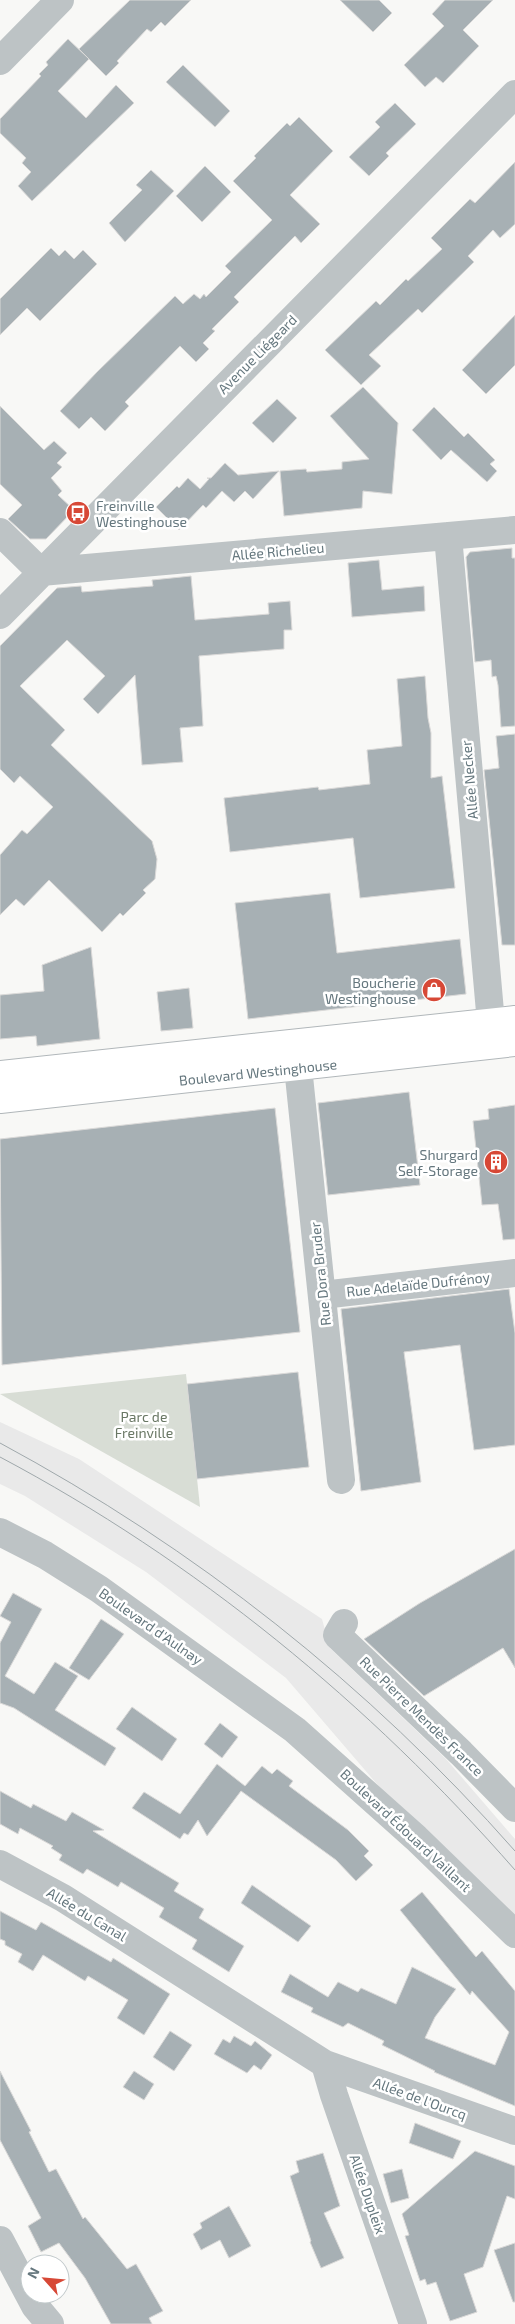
<svg xmlns="http://www.w3.org/2000/svg" width="515" height="2324" viewBox="0 0 515 2324" font-family="'Exo 2',sans-serif">
<rect width="100%" height="100%" fill="#f8f8f6"/>
<!-- built -->
<path fill="#e9e9e9" d="M0 1422 79 1459 322 1619 330 1648 446 1759 515 1839V1945L286 1678 146 1572 25 1496 0 1484Z"/>
<!-- green -->
<path fill="#d8ddd5" d="M186 1374 200 1507 0 1394Z"/>
<!-- building -->
<path fill="#a7b0b4" stroke="#dad9d8" d="M130 0H191L165 26 161 22 151 32 147 29 117 61 119 63 106 76 79 49Z
M340 0H379L392 13 373 32Z
M445 0H493L463 30 479 46 443 83 436 77 425 87 404 65 444 26 432 14Z
M68 39 89 59 58 91 86 118 116 85 134 103 32 201 18 186 31 172 22 163 26 158 0 133V119L41 76 39 74 48 65 46 62Z
M183 65 230 111 215 127 166 82Z
M395 103 416 124 386 153 389 156 369 176 349 157 380 127 375 122Z
M299 117 333 151 290 195 320 224 301 243 295 236 234 297 239 302 212 329 215 331 203 343 209 349 196 362 180 346 125 402 129 406 105 431 91 417 79 429 60 411 97 372 175 296 183 304 194 294 200 299 204 294 206 297 231 272 225 266 272 220 233 181 256 158 254 156 287 123 290 126Z
M515 162V224L500 238 493 230 468 256 474 262 422 313 418 309 369 355 381 366 361 385 325 350 376 301 380 305 406 279 408 281 442 249 431 238 470 199 475 203Z
M205 166 231 192 202 222 176 196Z
M151 170 174 191 125 242 109 223 142 190 136 185Z
M51 248 59 256 65 250 74 259 83 250 97 264 40 321 27 308 0 335V299Z
M515 315V365L486 394 462 370Z
M363 387 398 423 392 494 363 491 362 508 284 516 280 471 306 469 307 472 342 469V462L369 459 330 416Z
M277 399 297 418 273 443 252 423Z
M0 406 44 450 54 441 67 453 57 463 62 467 51 478 62 491 58 495 74 510 46 539H30L8 519 22 505 0 484Z
M434 407 464 437 468 433 495 460 490 464 497 471 487 482 451 450 441 460 412 430Z
M225 463 238 475 279 471 253 499 245 491 234 502 222 491 206 508 203 505 179 530 156 507 177 486 179 488 188 478 200 489 209 479 207 478H211Z
M512 548V558H515V726L501 727 498 685 496 676 492 677 491 660 475 662 466 557 470 552Z
M379 560 382 590 424 586 425 611 352 617 348 563Z
M191 576 195 620 269 614 268 603 290 601 292 630H284V649L199 656 203 726 180 728 183 762 142 765 135 675 98 714 83 699 105 676 67 640 20 686 65 730 51 745 152 841 157 859 155 879 143 890 146 893 123 916 120 913 102 932 49 880 24 906 16 899 0 915V855L22 830 27 834 53 807 20 776 14 783 0 769V646L57 588 81 586 82 592 128 588 153 586 152 580Z
M425 676 428 718 431 733V778L442 776 455 888 360 898 353 838 230 852 224 798 318 787 319 790 370 784 367 750 402 746 397 679Z
M515 734V945H502L484 770 499 768 496 736Z
M330 893 337 953 460 939 466 994 248 1019 235 903Z
M91 947 100 1039 37 1046 36 1036 0 1039V995L44 991 42 965Z
M189 988 193 1028 161 1031 157 992Z
M409 1092 420 1185 328 1195 318 1103Z
M515 1105V1239L503 1240 498 1204 482 1205 473 1121 489 1119 488 1109Z
M275 1108 300 1332 2 1365 0 1139Z
M509 1289 515 1333V1445L474 1450 460 1345 404 1352 421 1482 361 1491 341 1309Z
M298 1372 309 1467 197 1479 187 1384Z
M515 1549V1668L503 1648 424 1696 364 1639 420 1603Z
M13 1593 42 1609 5 1676 34 1694 55 1662 78 1676 55 1710 116 1748 105 1766 14 1708 0 1703V1643L11 1622 0 1616Z
M101 1619 124 1634 89 1680 69 1668Z
M132 1707 177 1739 162 1761 116 1729Z
M220 1723 238 1737 222 1758 204 1744Z
M217 1764 245 1786 262 1766 272 1774 277 1769 293 1781 289 1786 348 1830 369 1851 364 1856 373 1865 356 1881 336 1860 241 1791 207 1836 198 1820 188 1835 184 1833 180 1839 132 1808 144 1792 180 1814Z
M0 1791 31 1808 33 1804 66 1821 72 1812 104 1830 93 1831 179 1883 174 1891 204 1909 199 1918 244 1946 229 1972 192 1949 197 1940 159 1917 164 1908 121 1882 118 1887 87 1869 83 1874 59 1860 62 1855 51 1848 53 1846 20 1828 18 1834 0 1824Z
M252 1885 311 1926 298 1942 241 1903Z
M422 1892 476 1957 482 1951 515 1991V2106L434 2072 435 2071 382 2045 384 2041 348 2023 343 2027 311 2012 313 2008 281 1992 290 1974 328 1997 338 1982 358 1992 361 1988 396 2004 412 1967 456 1989 435 2017 425 2038 495 2065 509 2032 472 1991 470 1995 400 1910Z
M0 1911 36 1930 41 1922 111 1962 113 1958 170 1994 144 2035 117 2018 128 2000 88 1976 85 1981 43 1955 33 1971 18 1962 22 1954 5 1945V1941L0 1939Z
M170 2031 192 2045 174 2071 153 2057Z
M234 2036 251 2046 255 2041 272 2055 261 2070 254 2065 247 2073 214 2054 223 2039 230 2043Z
M0 2071 31 2131 29 2132 49 2172 56 2169 83 2219 85 2217 127 2269 136 2264 163 2311 149 2318 152 2324H111L85 2278 59 2243 41 2252 28 2226 41 2218 0 2140Z
M134 2071 154 2084 144 2100 123 2087Z
M415 2123 461 2141 453 2159 409 2143Z
M475 2151 515 2166V2199L507 2196 483 2267 464 2274 477 2312 450 2321 436 2282 427 2285 425 2279 420 2281 405 2236 409 2235 402 2214Z
M323 2153 340 2206 324 2213 344 2258 321 2268 310 2242 311 2241 290 2176 299 2172 296 2161Z
M402 2169 409 2198 391 2203 383 2174Z
M229 2206 251 2246 229 2258 220 2240 201 2250 193 2234 202 2228 200 2223Z
M515 2243V2302H513L494 2250Z"/>
<g fill="none" stroke-linecap="round" stroke-linejoin="round">
<!-- major casing -->
<g stroke="#b1b7ba" stroke-width="30">
<path id="major" d="M0 1075 515 1020
M0 1099 515 1042"/>
</g>
<!-- minor -->
<path stroke="#bdc3c5" stroke-width="28" d="M0 61 60 0
M0 532 41 572
M448 536 491 1023
M41 572 515 530
M0 615 515 94
M298 1067 341 1480
M322 1295 515 1273
M0 1532 45 1555 99 1589 295 1730 416 1838 515 1934
M344 1623 337 1635 461 1753 515 1808
M0 1864 63 1898 325 2064 515 2131
M325 2064 334 2095 413 2324
M0 2240 35 2306 50 2324"/>
<!-- major -->
<use href="#major" stroke="#fff" stroke-width="28"/>
<!-- tram -->
<path stroke="#9fa8ab" stroke-width="1" d="M0 1443C195 1548 369 1685 515 1851
M0 1457C196 1561 369 1703 515 1870"/>
</g>
<!-- icons -->
<defs>
<g id="bus-disc" transform="scale(1.25)"><circle r="9.5" fill="#d74836" stroke="#fff"/><path d="M-5-6H5V4H4V6H2V4H-2V6H-4V4H-5ZM-3.5-4V0h7V-4ZM-3.5 1.2v1.5H-2V1.2ZM2 1.2v1.5H3.5V1.2Z" fill="#fff"/></g>
<g id="shop-disc" transform="scale(1.25)"><circle r="9.5" fill="#d74836" stroke="#fff"/><path d="M-5-2.5h2.3a2.7 3.5 0 0 1 5.4 0H5L5.5 6h-11ZM-1.5-2.5h3a1.5 2.3 0 0 0-3 0Z" fill="#fff"/></g>
<g id="building-disc" transform="scale(1.25)"><circle r="9.5" fill="#d74836" stroke="#fff"/><path d="M-4-6H4V6H1V3H-1V6H-4ZM-2.5-4.3h1.7v1.8h-1.7ZM.8-4.3h1.7v1.8H.8ZM-2.5-1h1.7V.8h-1.7ZM.8-1h1.7V.8H.8Z" fill="#fff"/></g>
</defs>
<g fill-rule="evenodd">
<use href="#bus-disc" x="78" y="513"/>
<use href="#shop-disc" x="434" y="990"/>
<use href="#building-disc" x="496" y="1162"/>
</g>
<g text-anchor="middle" dominant-baseline="central" stroke-width="5" stroke-linejoin="round" paint-order="stroke">
<!-- street labels -->
<g font-size="14" fill="#65777e" stroke="#fff">
<text transform="translate(257 354) rotate(-45)">Avenue Liégeard</text>
<text transform="translate(278 551) rotate(-5)">Allée Richelieu</text>
<text transform="translate(469 780) rotate(-95)">Allée Necker</text>
<text transform="translate(258 1072) rotate(-6)">Boulevard Westinghouse</text>
<text transform="translate(320 1274) rotate(-96)">Rue Dora Bruder</text>
<text transform="translate(418 1284) rotate(-6)">Rue Adelaïde Dufrénoy</text>
<text transform="translate(151 1626) rotate(35)">Boulevard d'Aulnay</text>
<text transform="translate(422 1716) rotate(44)">Rue Pierre Mendès France</text>
<text transform="translate(406 1830) rotate(43)">Boulevard Édouard Vaillant</text>
<text transform="translate(87 1914) rotate(31)">Allée du Canal</text>
<text transform="translate(420 2098) rotate(20)">Allée de l'Ourcq</text>
<text transform="translate(368 2194) rotate(71)">Allée Dupleix</text>
</g>
<!-- poi labels -->
<g font-size="14" fill="#65777e" stroke="#fff" text-anchor="end">
<text x="96" y="505" text-anchor="start">Freinville<tspan x="96" dy="16">Westinghouse</tspan></text>
<text x="416" y="982">Boucherie<tspan x="416" dy="16">Westinghouse</tspan></text>
<text x="478" y="1154">Shurgard<tspan x="478" dy="16">Self-Storage</tspan></text>
</g>
<!-- park labels -->
<g font-size="14" fill="#697764" stroke="#fff">
<text x="144" y="1416">Parc de<tspan x="144" dy="16">Freinville</tspan></text>
</g>
</g>
<!-- north arrow -->
<g transform="translate(45 2279) rotate(297)"><circle r="24" fill="#ffffff" stroke="#c1c9cb"/>
<path d="M0-4L9 19L0 12L-9 19Z" fill="#d74836"/>
<text y="-8" font-size="14" font-weight="bold" text-anchor="middle" fill="#65777e">N</text>
</g>
</svg>
